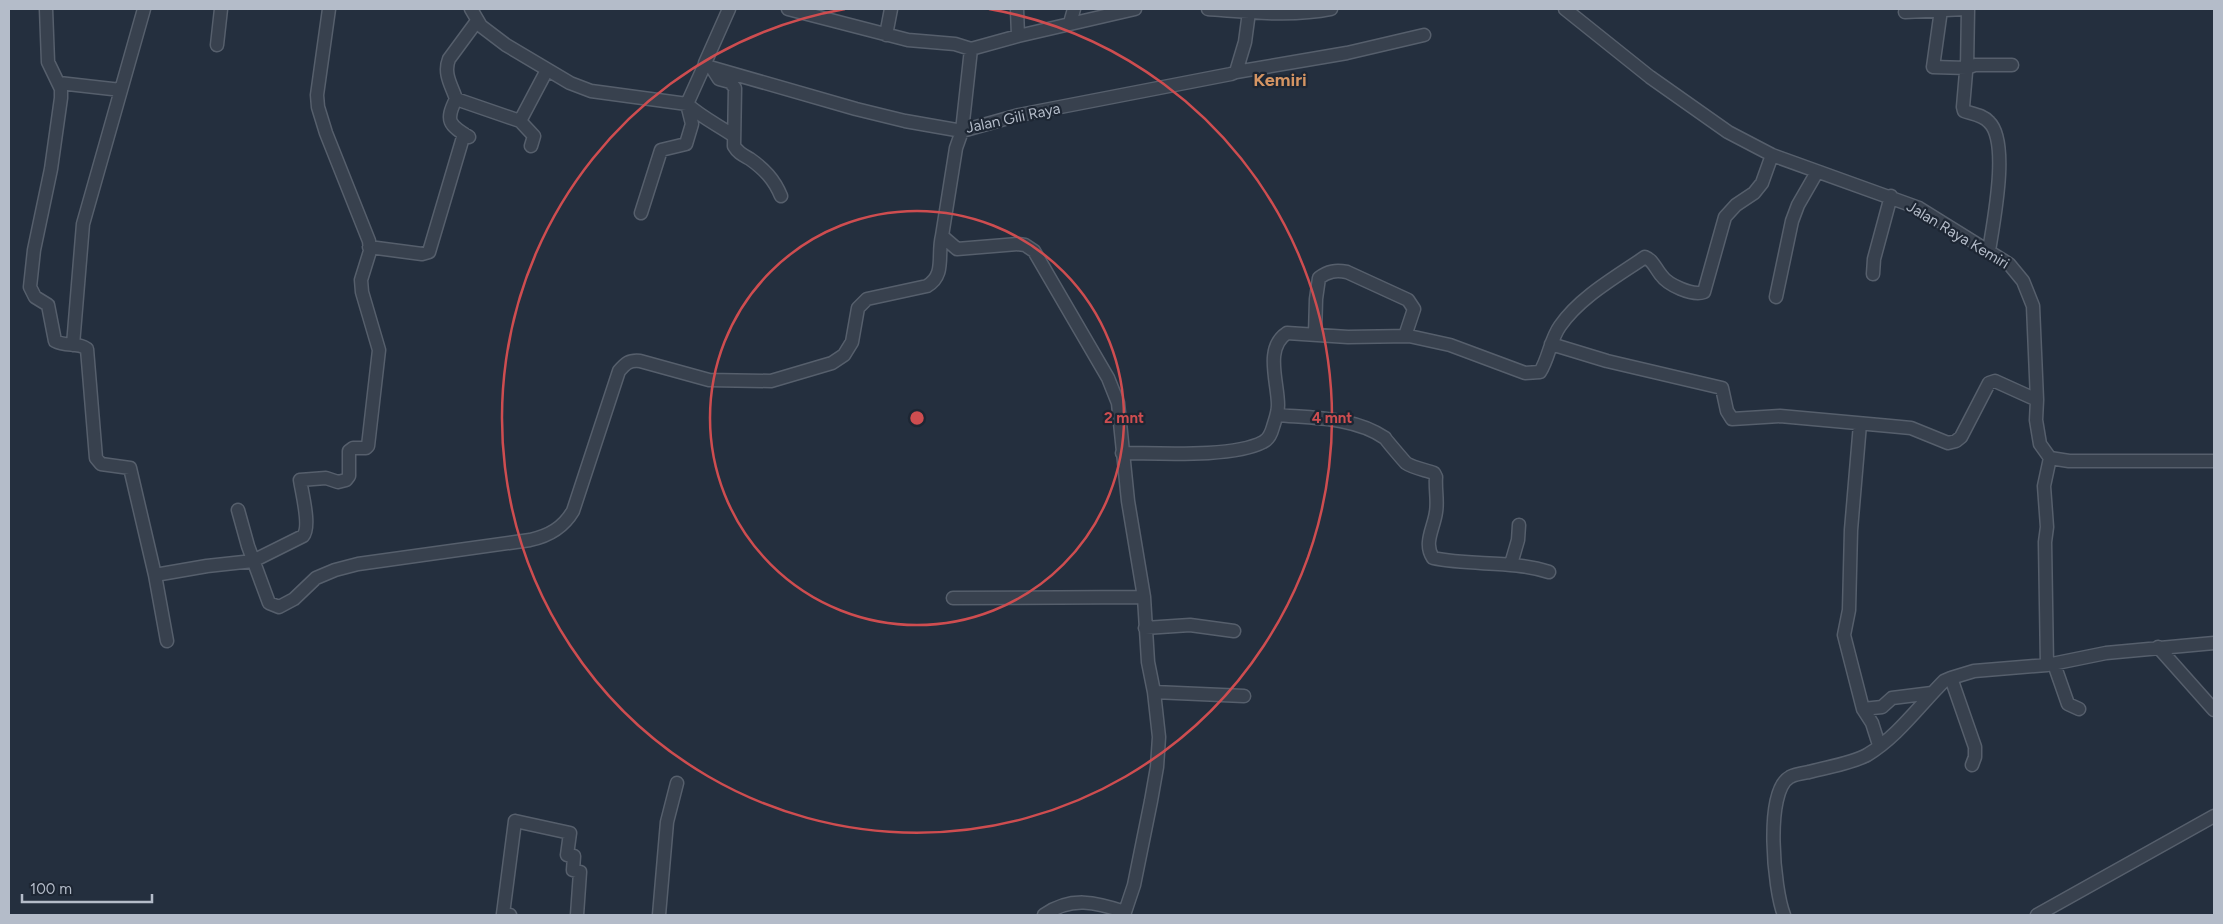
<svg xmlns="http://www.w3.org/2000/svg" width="2223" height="924" viewBox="0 0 2223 924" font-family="Figtree,sans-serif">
<rect width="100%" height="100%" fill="#242f3e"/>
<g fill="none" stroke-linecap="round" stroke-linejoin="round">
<!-- minor casing -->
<g stroke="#565f6c" stroke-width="15">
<path id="minor" d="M46 9 48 62 61 89V98L51 169 34 250 30 287 35 297 48 305 55 341C66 347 78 342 87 349L96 458 101 464 130 468 155 575 207 566 253 561 303 536C311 527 302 493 300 480L326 478 338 482 346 480 349 476V451L353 448H366L368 446 379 350 362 292 361 280 370 251 369 241 326 133 318 107 317 95 329 9
M471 9 481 26 506 45 570 83 591 91 687 104C701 117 718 125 734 136
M729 9 705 63 706 66 856 109 905 121 962 131 1019 115 1231 74 1236 72 1245 42 1249 12
M788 9 908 40 955 44 971 49 1018 36 1135 9
M1017 9 1018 36
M1208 9C1246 12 1293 17 1331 9
M1565 9 1650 77 1728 132 1772 155 1919 208 2009 264 2023 281 2033 306 2037 400 2036 420 2040 444 2050 458 2069 461H2214
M1941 10 1933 67 1967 68 1968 9
M1905 12 1965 9
M1070 23 1074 9
M886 35 891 9
M217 45 221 9
M971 49 962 131 956 148 942 236 957 249 1018 244 1025 245 1034 251 1108 378 1118 403 1128 501 1144 597 1148 662 1154 692 1159 737 1157 767 1151 801 1134 885 1125 912C1096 902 1071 896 1044 915
M712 68 719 79 730 82 735 88 734 146C738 153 743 155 750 159 764 169 774 179 781 196
M1236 72 1347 53 1424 35
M59 83 121 90
M456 99 520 121
M469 137C449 125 445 121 456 99 452 86 443 74 449 59L477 21
M531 146 534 136 520 121 547 70
M641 213 661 150 686 144 692 124 687 104 705 64
M369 247 422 254 429 252 464 134
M1989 251C1993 224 2010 142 1989 122 1983 115 1973 114 1964 111L1963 107 1966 72 1967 68 1975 65H2012
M1873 274 1874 259 1891 196
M1776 297 1792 221 1798 205 1817 172
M1315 335 1316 299 1319 278C1328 271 1336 270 1347 272L1408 300 1414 309 1405 336
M1551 344 1607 361 1722 388 1727 411 1732 419 1780 416 1890 426 1911 428 1948 443 1956 441 1961 437 1989 383 1995 381 2037 400
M73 345 83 224 144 9
M1277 415C1312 418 1355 417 1385 438 1386 440 1404 461 1406 463 1413 468 1426 470 1434 473L1436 477C1435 489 1438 501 1436 512 1434 528 1423 543 1433 558 1471 566 1512 560 1549 572
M1860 424 1851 530 1849 610 1844 635 1863 709 1872 723 1879 745
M1122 453C1157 453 1233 458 1263 442 1269 439 1271 434 1273 427 1275 420 1278 413 1278 405 1278 382 1264 348 1287 333L1348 337 1409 336 1450 345 1525 373 1540 372C1549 358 1550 340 1560 326 1580 297 1616 277 1645 257 1653 260 1655 268 1661 275 1668 285 1692 296 1704 292L1725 217 1736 205 1754 193 1762 183 1772 155
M238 510 248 546 269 603 279 607 294 599 316 578 335 570 358 564 530 540C549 536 563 528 573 511L619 371C626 363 629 360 640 361L709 380 771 381 832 363 844 355 852 342 858 308 867 299 927 286C946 275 937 255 942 236
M1511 564 1518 540 1519 525
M155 575 167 641
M953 598 1144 597
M1145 628 1190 625 1234 631
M2158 647 2214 710
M2054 664 2068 704 2079 709
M2047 665 2106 653 2214 643
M1154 692 1244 696
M1863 709 1882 707 1892 698 1932 693
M1972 765 1975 757V747L1951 678 1974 671 2047 665 2045 542 2047 527 2044 486 2050 458
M510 915 503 914 515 821 570 833 567 855 574 856 573 870 580 872 577 915
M659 915 667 822 677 783
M1784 915C1774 890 1764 791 1790 777 1795 774 1803 773 1809 772 1827 767 1850 764 1867 755 1897 737 1919 706 1944 681L1951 678
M2037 915 2214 816"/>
</g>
<!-- minor -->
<use href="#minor" stroke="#38414e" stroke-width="12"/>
</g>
<!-- distance rings -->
<g fill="none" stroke="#ce4d50" stroke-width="2.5">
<circle cx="917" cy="418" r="207"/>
<path d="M989 9A415 415 0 1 1 845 9"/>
</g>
<g text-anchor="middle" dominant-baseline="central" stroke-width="4.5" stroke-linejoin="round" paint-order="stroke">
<!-- street labels -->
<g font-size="15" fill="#b4bcc9" stroke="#1d2633">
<text transform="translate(1013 118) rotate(-12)">Jalan Gili Raya</text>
<text transform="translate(1958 235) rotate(31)">Jalan Raya Kemiri</text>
</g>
<!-- quarter labels -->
<g font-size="18" font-weight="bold" fill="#d59563" stroke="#1d2633">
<text x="1280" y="80">Kemiri</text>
</g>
</g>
<circle cx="917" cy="418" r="8" fill="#ce4d50" stroke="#1d2633" stroke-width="2.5"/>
<g font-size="15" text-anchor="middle" font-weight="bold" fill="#ce4d50" stroke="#1d2633" stroke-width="4.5" stroke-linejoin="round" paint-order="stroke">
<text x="1124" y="423">2 mnt</text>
<text x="1332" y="423">4 mnt</text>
</g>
<!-- border -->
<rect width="2223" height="924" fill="none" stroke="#b4bcc9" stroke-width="20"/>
<!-- scale -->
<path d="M22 894v8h130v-8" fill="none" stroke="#b4bcc9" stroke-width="2.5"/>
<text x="30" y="894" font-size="15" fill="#b4bcc9" stroke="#1d2633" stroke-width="4" paint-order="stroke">100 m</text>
</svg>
